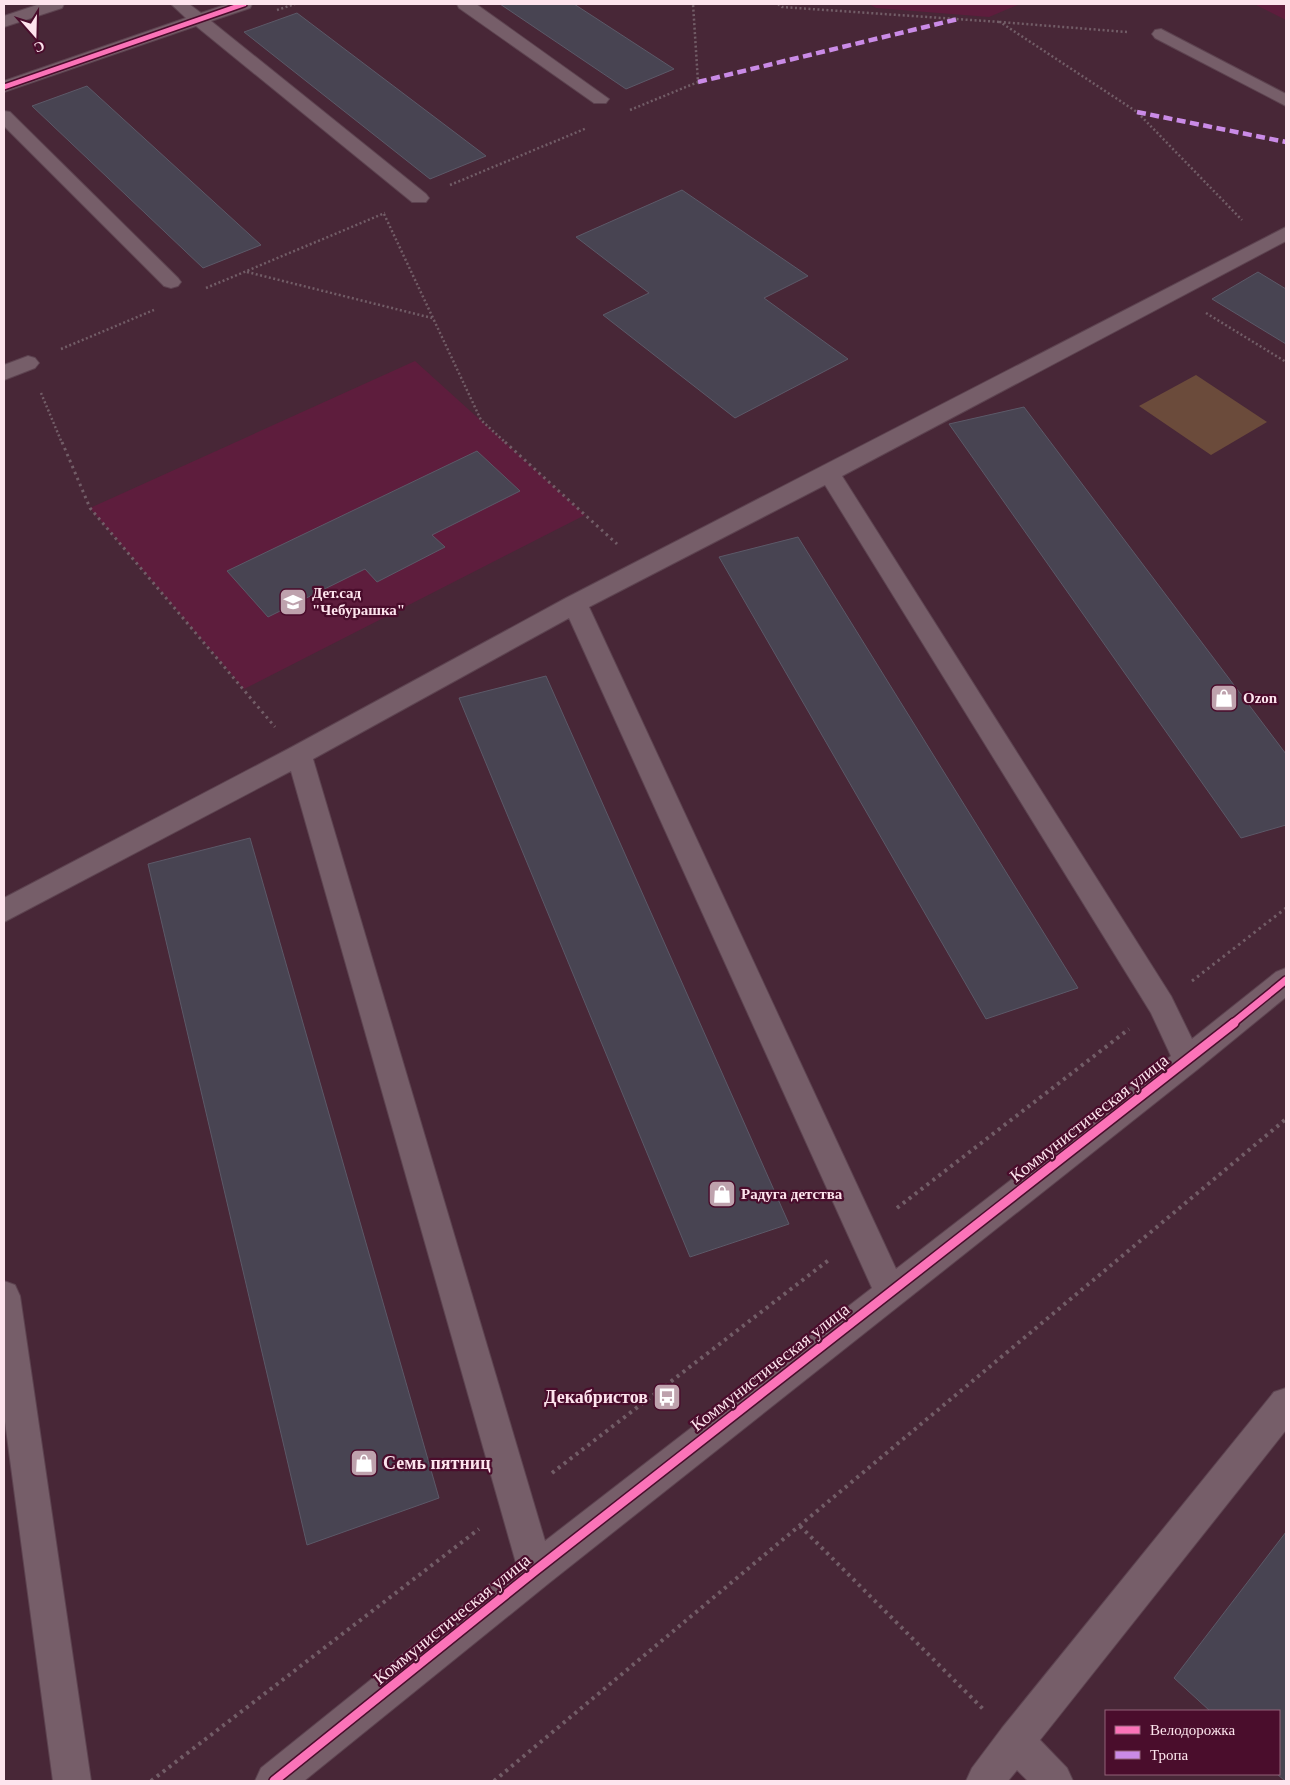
<svg xmlns="http://www.w3.org/2000/svg" width="1290" height="1785" viewBox="0 0 1290 1785" font-family="Georgia,serif">
<rect width="100%" height="100%" fill="#482737"/>
<!-- built -->
<path fill="#5e1d3d" d="M869 4H1020L989 17 876 8Z
M1254 4H1286V20Z
M415 361 585 515 244 689 90 508Z"/>
<!-- green -->
<path fill="#6b4b3b" d="M1196 375 1267 422 1211 455 1139 406Z"/>
<!-- building -->
<path fill="#484452" stroke="#5c5968" d="M500 4H574L674 69 626 89Z
M297 13 486 156 430 179 244 32Z
M87 86 261 245 203 268 32 106Z
M682 190 808 276 764 298 848 359 735 418 603 315 649 293 576 237Z
M1258 272 1286 289V344L1212 299Z
M1024 407 1286 754V825L1241 838 949 424Z
M477 451 520 491 432 535 445 547 377 582 365 569 268 617 227 571Z
M798 537 1078 988 986 1019 719 557Z
M546 676 789 1224 690 1257 459 698Z
M250 838 439 1498 307 1545 148 864Z
M1286 1532V1781H1285L1277 1774 1279 1711H1210L1174 1678Z"/>
<g fill="none" stroke-linecap="round" stroke-linejoin="round">
<!-- minor casing -->
<g stroke="#5d4350" stroke-width="2">
<path id="minor" d="M40 4H64L62 8 4 27V16Z
M171 4H189L201 13 228 4H252L250 8 211 21 426 194 429 198 426 202H412L196 26 4 92V81L186 18Z
M457 4H476L609 99 606 103H594L459 8Z
M1161 29 1286 94V106L1155 38 1152 34 1155 30Z
M4 111 10 112 178 278 181 282 178 286 171 288 164 286 4 126Z
M1286 227V241L842 476 1171 996 1192 1039 1276 972 1286 968V997L1198 1069 549 1583 304 1781H255L261 1768 516 1563 291 771 4 922V898L290 748 566 598ZM825 485 1151 1013 1171 1056 896 1269 589 607ZM569 618 872 1288 545 1541 313 759Z
M28 356 35 358 39 363 35 368 4 380V365Z
M4 1281 15 1285 20 1296 91 1781H53L4 1414Z
M1286 1388V1430L1040 1740 1067 1768 1073 1781H1028L1017 1770 1008 1781H966L972 1768 1002 1728 1274 1392Z"/>
</g>
<!-- path-far2 -->
<path stroke="#725d67" stroke-width="2.5" stroke-dasharray="2 2.5" stroke-linecap="butt" d="M778 4 782 7 1000 22
M277 10 295 4
M1127 32 1000 22 1137 112 1242 220
M630 110 698 82 693 4
M450 185 587 128
M384 214 481 420 506 443
M247 272 432 318
M206 288 385 213
M1206 313 1286 362
M61 349 154 310
M41 393 62 443"/>
<!-- path-far1 -->
<path stroke="#725d67" stroke-width="3" stroke-dasharray="2.5 4" stroke-linecap="butt" d="M62 442 90 508 275 727
M505 442 617 544
M1192 981 1286 908"/>
<!-- path -->
<path stroke="#725d67" stroke-width="4" stroke-dasharray="3 4.5" stroke-linecap="butt" d="M897 1208 1129 1029
M552 1473 830 1259
M800 1526 984 1710
M151 1781 479 1529
M494 1781 1286 1119"/>
<!-- minor -->
<use href="#minor" fill="#765e69" fill-rule="evenodd"/>
<!-- quiet -->
<path stroke="#ca8be6" stroke-width="4.5" stroke-dasharray="9 4.5" stroke-linecap="butt" d="M698 82 958 19
M1137 112 1286 142"/>
<!-- cycleway-far2 casing -->
<g stroke="#4a0d2c" stroke-width="8">
<path id="cycleway-far2" d="M4 87 244 4"/>
</g>
<!-- cycleway-far1 casing -->
<g stroke="#4a0d2c" stroke-width="10">
<path id="cycleway-far1" d="M1232 1024 1286 980"/>
</g>
<!-- cycleway casing -->
<g stroke="#4a0d2c" stroke-width="12">
<path id="cycleway" d="M274 1781 536 1570 1234 1023"/>
</g>
<!-- cycleway-far2 -->
<use href="#cycleway-far2" stroke="#fb73b8" stroke-width="5"/>
<!-- cycleway-far1 -->
<use href="#cycleway-far1" stroke="#fb73b8" stroke-width="7"/>
<!-- cycleway -->
<use href="#cycleway" stroke="#fb73b8" stroke-width="9"/>
</g>
<!-- icons -->
<defs>
<g id="school-square" transform="scale(1.4375)"><rect x="-9" y="-9" width="18" height="18" rx="4" fill="#bea2ad" stroke="#4a0d2c"/><path d="M0-5L7-2L0 1L-7-2ZM-4 1L0 2.5L4 1V4Q0 6-4 4Z" fill="#fff"/></g>
<g id="shop-square" transform="scale(1.4375)"><rect x="-9" y="-9" width="18" height="18" rx="4" fill="#bea2ad" stroke="#4a0d2c"/><path d="M-5-2.5h2.3a2.7 3.5 0 0 1 5.4 0H5L5.5 6h-11ZM-1.5-2.5h3a1.5 2.3 0 0 0-3 0Z" fill="#fff"/></g>
<g id="bus-square" transform="scale(1.4375)"><rect x="-9" y="-9" width="18" height="18" rx="4" fill="#bea2ad" stroke="#4a0d2c"/><path d="M-5-6H5V4H4V6H2V4H-2V6H-4V4H-5ZM-3.5-4V0h7V-4ZM-3.5 1.2v1.5H-2V1.2ZM2 1.2v1.5H3.5V1.2Z" fill="#fff"/></g>
</defs>
<g fill-rule="evenodd">
<use href="#school-square" x="293" y="602"/>
<use href="#shop-square" x="1224" y="698"/>
<use href="#shop-square" x="722" y="1194"/>
<use href="#bus-square" x="667" y="1397"/>
<use href="#shop-square" x="364" y="1463"/>
</g>
<g text-anchor="middle" dominant-baseline="central" stroke-width="4.5" stroke-linejoin="round" paint-order="stroke">
<!-- poi labels -->
<g font-size="15" font-weight="bold" fill="#fde4ed" stroke="#4a0d2c" text-anchor="start">
<text x="312" y="593">Дет.сад<tspan x="312" dy="17">"Чебурашка"</tspan></text>
<text x="1243" y="698">Ozon</text>
<text x="741" y="1194">Радуга детства</text>
</g>
<!-- near-street labels -->
<g font-size="18" fill="#fde4ed" stroke="#4a0d2c">
<text transform="translate(1089 1118) rotate(-38)">Коммунистическая улица</text>
<text transform="translate(770 1367) rotate(-38)">Коммунистическая улица</text>
<text transform="translate(452 1619) rotate(-39)">Коммунистическая улица</text>
</g>
<!-- near-poi labels -->
<g font-size="18" font-weight="bold" fill="#fde4ed" stroke="#4a0d2c" text-anchor="end">
<text x="648" y="1397">Декабристов</text>
<text x="383" y="1463" text-anchor="start">Семь пятниц</text>
</g>
</g>
<!-- border -->
<rect width="1290" height="1785" fill="none" stroke="#fde4ed" stroke-width="10"/>
<!-- legend -->
<rect x="1105" y="1710" width="175" height="65" fill="#4a0d2c" stroke="#926379"/>
<rect x="1115" y="1726" width="25" height="8" fill="#fb73b8" stroke="#926379"/>
<text x="1150" y="1735" font-size="15" fill="#fde4ed">Велодорожка</text>
<rect x="1115" y="1751" width="25" height="8" fill="#ca8be6" stroke="#926379"/>
<text x="1150" y="1760" font-size="15" fill="#fde4ed">Тропа</text>
<!-- north arrow -->
<g transform="translate(35 35) rotate(160)" stroke="#4a0d2c" stroke-width="4" paint-order="stroke">
<path d="M0-4L9 19L0 12L-9 19Z" fill="#fde4ed"/>
<text y="-8" font-size="14" font-weight="bold" text-anchor="middle" fill="#fde4ed">С</text>
</g>
</svg>
